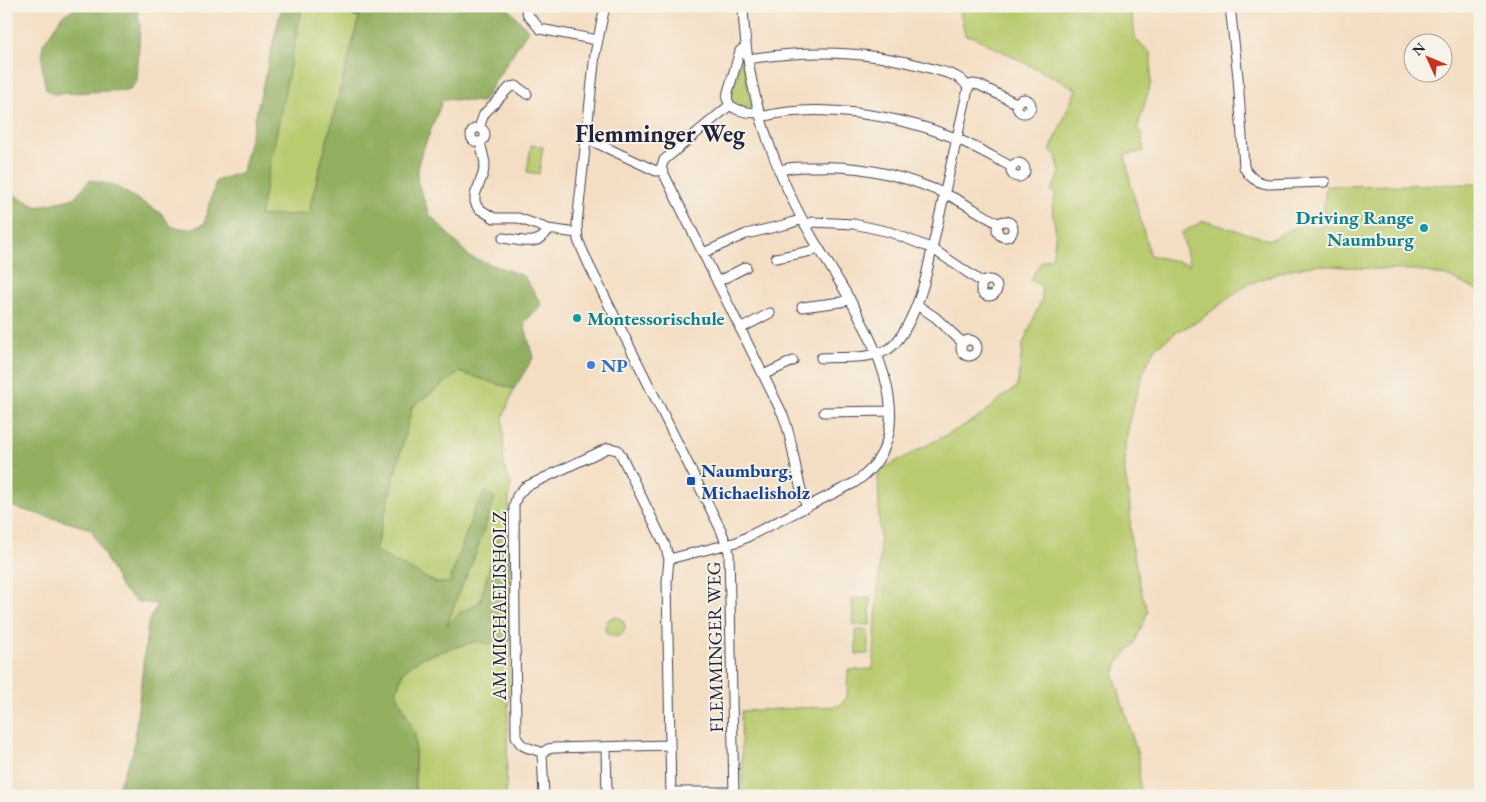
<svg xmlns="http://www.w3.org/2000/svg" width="1486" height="802" viewBox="0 0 1486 802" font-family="'EB Garamond',serif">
<rect width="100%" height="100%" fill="#f7f3e8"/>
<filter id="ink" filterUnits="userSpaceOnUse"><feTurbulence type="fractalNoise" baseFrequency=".02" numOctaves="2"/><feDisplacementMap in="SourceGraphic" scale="10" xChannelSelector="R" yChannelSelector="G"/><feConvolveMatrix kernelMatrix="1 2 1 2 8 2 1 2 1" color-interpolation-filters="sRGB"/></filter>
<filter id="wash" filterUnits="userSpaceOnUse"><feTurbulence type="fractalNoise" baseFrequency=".0096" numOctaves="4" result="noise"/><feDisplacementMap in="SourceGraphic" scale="20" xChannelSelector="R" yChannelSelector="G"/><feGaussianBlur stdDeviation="1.12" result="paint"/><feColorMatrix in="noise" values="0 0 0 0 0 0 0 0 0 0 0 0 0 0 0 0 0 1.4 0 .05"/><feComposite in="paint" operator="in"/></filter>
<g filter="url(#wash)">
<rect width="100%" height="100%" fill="#f4dec3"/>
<!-- green -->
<path fill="#b8cb6e" stroke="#6d7654" d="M302 6H362L308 214 259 216Z
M959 6H1132L1131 13 1136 40 1151 53V83L1137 129 1142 133 1144 151 1125 155 1131 185 1150 255 1190 265 1181 233 1204 221 1270 240C1290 228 1298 224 1322 227L1326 186 1478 184V193H1480V291L1446 276 1416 270 1373 269 1317 265 1291 269 1248 284 1198 321 1175 333 1154 349 1143 373 1130 417 1125 447V474L1130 506 1131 542 1142 593 1148 612 1134 644 1117 664 1114 676 1139 759 1140 796H742L741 711 838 706 847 698 848 670 873 669 880 555 878 471 965 425 982 415 1002 397 1017 387 1023 344 1042 298 1041 286 1030 280 1042 261 1052 257C1054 248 1056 238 1055 229 1054 212 1049 212 1056 194L1051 191 1060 174 1056 155 1050 151 1076 89 972 36 965 35Z
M742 57 753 110 736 106 729 99Z
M531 145 543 147 539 174 527 172Z
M459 372 514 389 503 418 504 467 511 484 509 495V533L499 532 480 602 459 613 447 627 458 594 471 566 495 498 474 511 449 583H437L375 552 412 407Z
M852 598H870V625H853Z
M605 627a10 10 0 1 1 20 0a10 10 0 1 1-20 0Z
M856 630H868V654H856Z
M477 641 510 649 506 796H415V734L396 692 404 670 423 657Z"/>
<!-- forest -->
<path fill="#92af61" stroke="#5a684e" d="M80 6H128L138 12 140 26 137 81 129 90 53 94 46 89 42 68 43 44 63 15Z
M282 6H302L260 216 308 214 362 6H506L528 30 482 102 443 99 419 160 417 180 429 214 470 257 524 276 542 305 524 323 533 358 514 389 459 372 412 407 375 551 436 583H449L474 511 485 491 495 498 471 566 458 594 447 626 459 613 480 602 499 532 509 533 510 649 477 641 423 657 404 670 396 692 415 734V796H116L115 794 133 752 148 623 157 604 138 602 121 588 91 529 6 505V190L37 207 74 198 90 180 113 185 161 213 172 227 190 229 204 224 216 181 242 172Z"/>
</g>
<g filter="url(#ink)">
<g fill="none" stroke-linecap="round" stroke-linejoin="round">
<!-- minor casing -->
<g stroke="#423e4f" stroke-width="11">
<path id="minor" d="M525 6 528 15 540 29 597 40
M605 6 595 54 577 224 578 240 589 265 721 530 729 552 734 796
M1230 6 1238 77 1244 167C1250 178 1256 182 1268 184L1325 182
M354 8 355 6
M748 59C810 49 873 51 933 69 946 73 963 75 968 89L926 276C921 296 904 345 883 352 864 359 841 357 821 358
M967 86 973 84 979 85 1016 103
M1017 106a7 7 0 1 1 14 0a7 7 0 1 1-14 0Z
M730 105 664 160 661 168 783 415C795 445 794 477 807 507
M730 105 727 99 728 92 740 51 746 46
M730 105C737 111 750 114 760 112
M761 117C817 102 896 115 950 136 971 144 991 156 1012 167
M479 128 484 114 510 87 516 86 527 94
M471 135a7 7 0 1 1 14 0a7 7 0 1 1-14 0Z
M586 140 592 141 656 171 661 170
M480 142 485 163 483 174 475 195V202L478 208 494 218H518L548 229 577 233
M1011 170a7 7 0 1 1 14 0a7 7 0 1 1-14 0Z
M779 171C791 166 805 167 818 167 864 165 911 178 952 197 968 205 983 215 999 224
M997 229a8 8 0 1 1 16 0a8 8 0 1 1-16 0Z
M805 225 813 222 854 224 890 232 933 249 983 283
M503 238C520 240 540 248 548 229
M703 253 746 234 788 224 802 219
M776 258 811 251 818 247
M981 288a8 8 0 1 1 16 0a8 8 0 1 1-16 0Z
M717 282 746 267
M917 305 935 317 963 343
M802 307 841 302 850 299
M740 329 770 313
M961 348a8 8 0 1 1 16 0a8 8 0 1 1-16 0Z
M763 375 793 361
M824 412 890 411
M669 559 737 542 854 483C942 425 848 298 812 237 800 216 789 194 780 172 758 120 745 63 743 6
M606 747 607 796
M542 753 548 749 554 748 670 745
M671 792H734
M544 796 542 753C532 747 521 750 516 736L514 505 517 496 525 487 608 448 618 450 621 455 665 545 669 559 667 581 671 796"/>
</g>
<!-- minor -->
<use href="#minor" stroke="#fff" stroke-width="9"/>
</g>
</g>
<!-- markers -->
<g fill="#0f9aa8" stroke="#f7f3e8" stroke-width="2">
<circle cx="1424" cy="228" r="5"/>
<circle cx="577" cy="318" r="5"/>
</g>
<circle fill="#3f7fe0" stroke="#f7f3e8" stroke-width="2" cx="591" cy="365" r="5"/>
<rect fill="#1a4fb4" stroke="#f7f3e8" stroke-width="2" x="686" y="476" width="10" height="10" rx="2.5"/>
<g text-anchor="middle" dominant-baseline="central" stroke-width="4" stroke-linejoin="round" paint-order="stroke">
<!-- culture labels -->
<g font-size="19" font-weight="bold" fill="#0d838f" stroke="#f7f3e8" text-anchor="end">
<text x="1414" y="217">Driving Range<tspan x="1414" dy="22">Naumburg</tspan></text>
<text x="587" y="318" text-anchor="start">Montessorischule</text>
</g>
<!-- shop labels -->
<g font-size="19" font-weight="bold" fill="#366cbe" stroke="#f7f3e8" text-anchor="start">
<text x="601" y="365">NP</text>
</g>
<!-- transit labels -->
<g font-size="19" font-weight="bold" fill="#164399" stroke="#f7f3e8" text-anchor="start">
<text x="701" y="470">Naumburg,<tspan x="701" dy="22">Michaelisholz</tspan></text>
</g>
<!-- street labels -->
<g font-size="19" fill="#22223b" stroke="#f7f3e8">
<text transform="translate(499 606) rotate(-90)">AM MICHAELISHOLZ</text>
<text transform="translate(715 647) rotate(-91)">FLEMMINGER WEG</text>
</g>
<!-- district labels -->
<g font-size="24" font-weight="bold" fill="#22223b" stroke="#f7f3e8">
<text x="660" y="133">Flemminger Weg</text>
</g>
</g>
<!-- margin -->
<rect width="1486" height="802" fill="none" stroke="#f7f3e8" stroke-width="25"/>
<!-- north arrow -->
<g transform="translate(1428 58) rotate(314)"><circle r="24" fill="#f7f3e8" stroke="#a29fa3"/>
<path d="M0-4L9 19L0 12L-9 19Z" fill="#c8321e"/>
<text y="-8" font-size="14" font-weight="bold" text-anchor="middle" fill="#22223b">N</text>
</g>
</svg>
